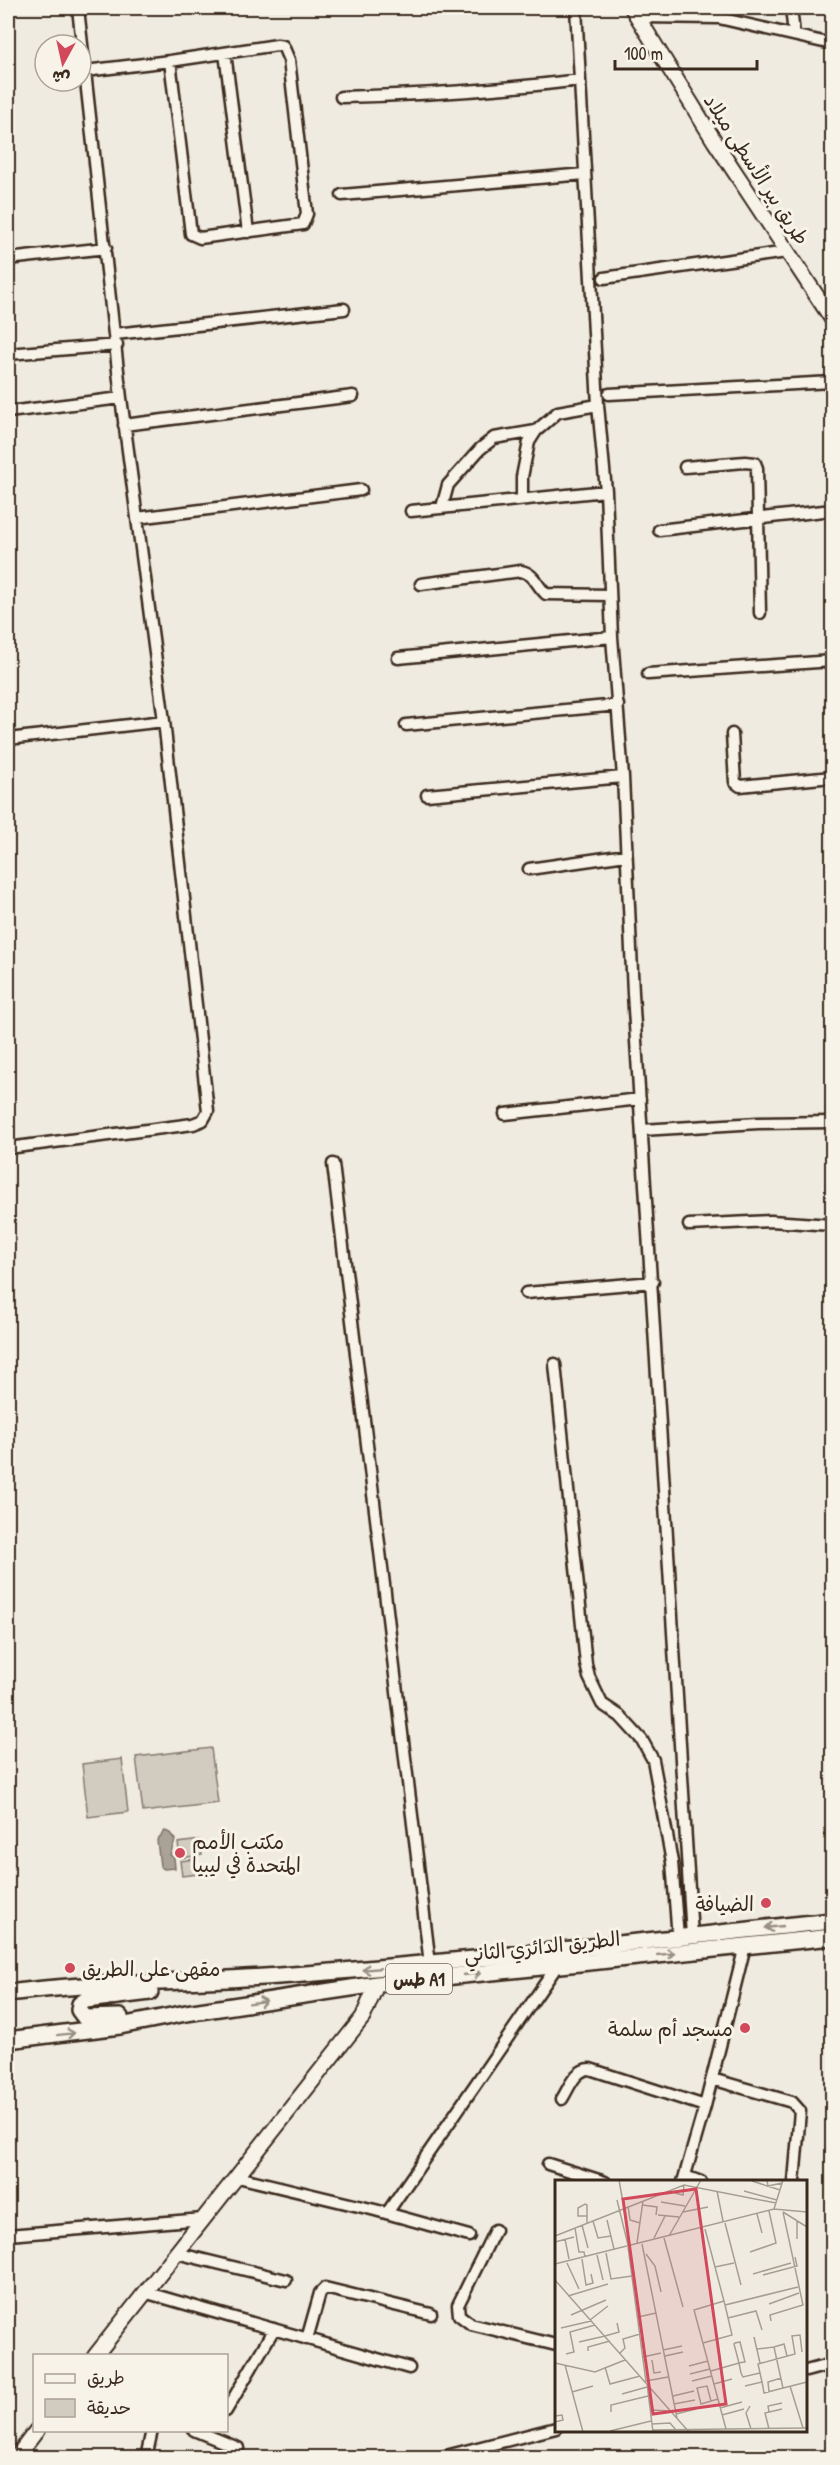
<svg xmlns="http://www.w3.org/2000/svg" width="840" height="2465" viewBox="0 0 840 2465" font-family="'Patrick Hand','Playpen Sans Arabic',sans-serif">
<rect width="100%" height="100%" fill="#efebe0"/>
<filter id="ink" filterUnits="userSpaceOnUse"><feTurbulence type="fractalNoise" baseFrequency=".0167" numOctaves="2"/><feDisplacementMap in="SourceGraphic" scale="12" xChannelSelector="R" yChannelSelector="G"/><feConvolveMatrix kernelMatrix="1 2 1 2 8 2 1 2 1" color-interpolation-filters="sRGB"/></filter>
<g filter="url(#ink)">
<!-- green -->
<path fill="#d1cbc0" stroke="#867a6f" stroke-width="1.5" d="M211 1748 218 1803 143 1812 136 1757Z
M122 1759 128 1812 88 1817 82 1764Z
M200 1840 202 1855 180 1858 178 1843Z
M196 1859 198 1874 182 1876 180 1861Z"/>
<!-- water -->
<path fill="#aaa296" stroke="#7e7266" stroke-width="1.5" d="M165 1831 170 1833 175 1840 170 1855 174 1858 175 1868 164 1869 160 1866 157 1840Z"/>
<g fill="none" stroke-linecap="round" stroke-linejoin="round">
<!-- minor casing -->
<g stroke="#3b2a1e" stroke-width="15">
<path id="minor" d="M576 8 598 405 606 491 612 637 623 777 633 993 692 1936
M791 8 794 34
M639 17 719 18 832 44
M225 53 248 232
M85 71 170 61 277 45 283 46 289 60 307 214 303 224 200 238 191 234 170 61
M341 97C421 95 500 90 580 80
M342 195 585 174
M8 259 106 248
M604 278 787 252
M115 334 344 309
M8 354 117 345
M609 394 832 382
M8 412 121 398
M124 425 353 396
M685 467 745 462 755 463 757 468 760 613
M522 498V477L529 442 536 431 558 412 598 405
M442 507 448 485 480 449 494 438 536 431
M411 511 606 491
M137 518 361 490
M659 530 832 510
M421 584 521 571C535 574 536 585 546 594L610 595
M398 658 612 637
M648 674 832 661
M406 725 618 705
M732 734 735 782 740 786 832 777
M8 739 164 721
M427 795 623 777
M529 869 626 855
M505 1114 640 1099
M642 1130 758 1123 832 1122
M8 1148 193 1124 203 1120 208 1111 164 721 121 398 78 8
M333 1164 430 1964
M689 1225 771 1221 832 1225
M526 1293 653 1282
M555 1364 586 1664 589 1677 602 1704 620 1716 642 1740 653 1760 672 1862 678 1938
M712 2079 792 2102 800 2111 794 2182
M562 2099C569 2088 575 2069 590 2069L705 2106
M548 2164 605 2182
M685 2176 701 2182
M238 2177 375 2210 469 2236
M683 2182 705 2106 745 1946
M387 2213 557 1966
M495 2230 458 2305 459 2315 471 2324 556 2345
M8 2235 203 2219
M176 2253 286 2280
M144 2292 409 2368
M307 2339 320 2293 325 2288 431 2314
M806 2371 832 2364
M226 2411 274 2329
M194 2430 238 2448
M146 2458 152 2430
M438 2458 556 2428"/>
</g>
<!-- major casing -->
<g stroke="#3b2a1e" stroke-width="18">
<path id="major" d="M632 8 715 142 832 319
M95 2356 363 2017 377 1984
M16 2458 37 2430"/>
</g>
<!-- highway casing -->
<g stroke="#3b2a1e" stroke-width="20">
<path id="highway" d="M8 1993C102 1981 197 1983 292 1975 473 1961 652 1940 832 1921
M120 2017 85 2018 79 2010 80 2004 86 2000 150 1992
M8 2040 120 2026 186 2013 377 1984 832 1937"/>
</g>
<!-- minor -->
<use href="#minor" stroke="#f7f3e8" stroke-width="10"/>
<!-- major -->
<use href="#major" stroke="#f7f3e8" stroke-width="14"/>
<!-- highway -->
<use href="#highway" stroke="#f7f3e8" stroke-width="15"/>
</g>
<!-- one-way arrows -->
<defs><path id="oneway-shaft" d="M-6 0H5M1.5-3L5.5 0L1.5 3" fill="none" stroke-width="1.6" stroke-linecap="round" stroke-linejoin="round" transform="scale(1.5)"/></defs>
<g stroke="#998e83">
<use href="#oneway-shaft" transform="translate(774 1927) rotate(174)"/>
<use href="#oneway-shaft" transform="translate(666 1954) rotate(-6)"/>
<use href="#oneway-shaft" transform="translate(371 1969) rotate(175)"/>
<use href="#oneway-shaft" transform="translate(472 1974) rotate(-6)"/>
<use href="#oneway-shaft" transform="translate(258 2002) rotate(-9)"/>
<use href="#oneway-shaft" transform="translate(66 2034) rotate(-7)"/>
</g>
</g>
<!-- markers -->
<g fill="#d1495b" stroke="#f7f3e8" stroke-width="2">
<circle cx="180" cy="1853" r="6"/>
<circle cx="766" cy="1903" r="6"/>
<circle cx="70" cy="1968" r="6"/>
<circle cx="745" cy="2028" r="6"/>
</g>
<g text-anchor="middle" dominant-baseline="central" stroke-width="6" stroke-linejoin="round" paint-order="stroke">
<!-- shield labels -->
<rect fill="#f7f3e8" stroke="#73665b" stroke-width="1.5" x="386" y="1964" width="66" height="30" rx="4.5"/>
<g font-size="18" font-weight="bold" fill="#3b2a1e">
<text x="419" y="1979">طس A1</text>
</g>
<!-- street labels -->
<g font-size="20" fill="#3b2a1e" stroke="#f7f3e8">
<text transform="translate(757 169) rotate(57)">طريق بير الأسطى ميلاد</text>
<text transform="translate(542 1946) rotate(-6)">الطريق الدائري الثاني</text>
</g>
<!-- poi labels -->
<g font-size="20" fill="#3b2a1e" stroke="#f7f3e8" text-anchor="start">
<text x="192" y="1841">مكتب الأمم<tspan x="192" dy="23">المتحدة في ليبيا</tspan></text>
<text x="754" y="1903" text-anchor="end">الضيافة</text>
<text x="82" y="1968">مقهى على الطريق</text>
<text x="733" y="2028" text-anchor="end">مسجد أم سلمة</text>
</g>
</g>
<!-- overview -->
<g transform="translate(555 2180)">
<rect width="252" height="252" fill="#efebe0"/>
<path fill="none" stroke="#a79e92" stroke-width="1.5" d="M64 0 69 28M212 0 213 6 227 3M197 1 225 10M162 11 168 41M189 11 222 20M120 13 128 15 129 5M62 20 73 65M106 22 130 26M87 25 102 27 101 35M73 26 75 40 85 43M219 29 228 0M128 32 153 27M228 32 252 47M202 34 207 53M103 35 124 37M32 36H23V28L30 24 32 25V43M52 40 59 69M38 41 43 58 56 56M170 43 186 105M27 45 33 68M20 48 24 72H29L30 77M150 49 170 125 243 107M0 56 129 5 221 23M114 56 146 0M99 58 110 36M109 58 128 127M10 59 14 79M242 59V41M0 62 19 57M82 63 88 21M87 64 122 238M73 67 91 202M195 72 221 63 214 31M51 73 56 99 77 96M91 74 100 86 106 112M42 75 48 100M27 79 31 105 38 103 36 94M12 83 24 109M0 84 219 29 252 32M160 87 179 83M198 94 236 83M208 95 242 86 240 77M0 100 134 252M13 116 53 104M169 121 139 130 171 249M214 124 244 113M16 135 51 120M83 137 101 133M173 138 201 131 207 150M35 140 53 126M216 141 215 135 248 125 228 32M6 148 36 141M50 156 64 152 62 143M199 157 205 183M24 162 50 156M148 163 177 155 170 125M219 167 229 164 232 176M202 169 219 167 228 208 252 202M108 170 127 166M33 171V167L55 161M65 173 70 168 68 159 85 154M11 174 19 172 15 152 40 145M110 176 128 172M88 177 106 173M97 180 99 193 106 192M0 183 40 192 70 180M10 185 28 252M134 186 153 181M50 187 55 204 85 196M156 191 184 183 189 182H190L185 162 180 163 179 164 184 183 186 193 188 197 205 193 203 184 240 174 237 156 245 155 247 172M135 194 155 189M91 201 113 197M137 201 157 196M207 202 209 213 228 208M92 204 98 252M159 204 177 199M190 206 207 202 205 193M235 206 248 248M17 212 38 206M214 212 213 202 226 198M67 214 92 207M118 216 139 211M156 221 152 206 142 208 146 224 163 219M119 224 140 220M195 226 191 233 196 249M165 228 187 222M96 230 115 231M56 232V225L93 216M214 232 213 226 227 223M121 234 141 229M167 235 189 229M0 236 7 235 8 240 0 242M97 244 115 243 121 250M214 249 210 233 227 229M98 250 252 248M55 251 96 241"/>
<path fill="#d1495b" fill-opacity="0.15" stroke="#d1495b" stroke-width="3" d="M141 9 171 224 98 234 68 19Z"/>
<rect width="252" height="252" fill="none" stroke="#3b2a1e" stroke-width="3"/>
</g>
<!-- margin -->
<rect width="840" height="2465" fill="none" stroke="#f7f3e8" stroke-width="30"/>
<rect x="15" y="15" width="810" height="2435" fill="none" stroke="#3b2a1e" stroke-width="2" filter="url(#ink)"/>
<!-- legend -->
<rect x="33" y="2354" width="195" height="78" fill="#f7f3e8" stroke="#aca397" stroke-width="1.5"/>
<rect x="45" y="2374" width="30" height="9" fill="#f7f3e8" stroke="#aca397" stroke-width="1.5"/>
<text x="87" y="2384" font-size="18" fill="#3b2a1e">طريق</text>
<rect x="45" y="2399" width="30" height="18" fill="#d1cbc0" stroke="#aca397" stroke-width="1.5"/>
<text x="87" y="2414" font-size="18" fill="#3b2a1e">حديقة</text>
<!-- north arrow -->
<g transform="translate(63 63) rotate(188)"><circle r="28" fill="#f7f3e8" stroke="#aca397" stroke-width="1.5"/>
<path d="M0-4.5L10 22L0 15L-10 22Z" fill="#d1495b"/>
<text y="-9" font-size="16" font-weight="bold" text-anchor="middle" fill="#3b2a1e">ش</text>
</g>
<!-- scale -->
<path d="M615 60v9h142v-9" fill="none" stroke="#3b2a1e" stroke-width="3"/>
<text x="624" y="60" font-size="18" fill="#3b2a1e" stroke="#f7f3e8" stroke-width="4.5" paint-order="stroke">100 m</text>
</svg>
